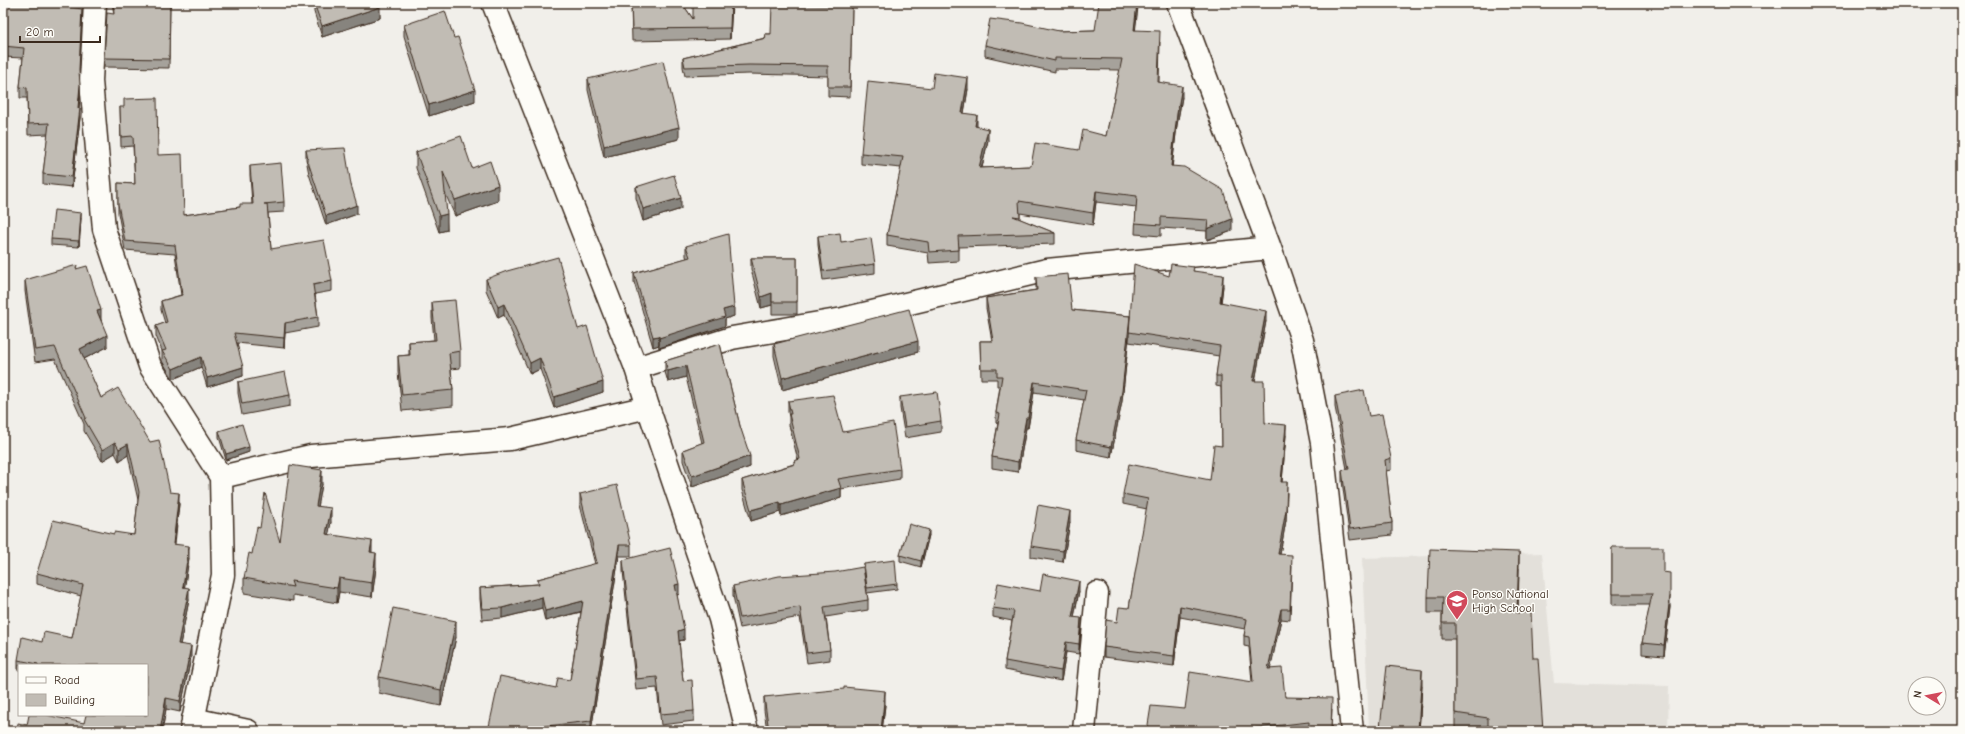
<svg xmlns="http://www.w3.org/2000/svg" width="1965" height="734" viewBox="0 0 1965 734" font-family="'Comic Neue',sans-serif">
<rect width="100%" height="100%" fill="#f1efea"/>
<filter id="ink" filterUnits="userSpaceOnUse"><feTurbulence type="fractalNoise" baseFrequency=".025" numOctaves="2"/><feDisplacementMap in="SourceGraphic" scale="8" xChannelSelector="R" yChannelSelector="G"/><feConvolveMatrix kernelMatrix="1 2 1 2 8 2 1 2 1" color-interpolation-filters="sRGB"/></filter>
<g filter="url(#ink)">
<!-- built -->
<path fill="#e3e0da" d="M1542 553 1554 683 1669 686 1668 731H1369L1362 558Z"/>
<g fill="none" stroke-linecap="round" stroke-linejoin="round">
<!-- street casing -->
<g stroke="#3b2a1e" stroke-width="25">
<path id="street" d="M95 3 91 81 104 229 150 366 221 477 223 575 191 731
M1178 3 1270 248 1302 340 1322 443 1352 731
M636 368 732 338 843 319 1047 270 1270 248
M221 477 311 456 510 439 648 407
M193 719 248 731
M1084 731 1097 593"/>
</g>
<!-- secondary casing -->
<g stroke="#3b2a1e" stroke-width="25">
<path id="secondary" d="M493 3 636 368 648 407 720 619 747 731"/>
</g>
<!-- street -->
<use href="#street" stroke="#fdfcf7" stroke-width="22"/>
<!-- secondary -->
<use href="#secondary" stroke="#fdfcf7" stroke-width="22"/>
</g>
<!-- wall -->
<path fill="#a6a29b" stroke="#3b2a1e" d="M3 3 70 7 82 19 79 74 80 96 79 108 80 118 72 187 43 184V174L48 134 28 135 27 98H20V87L23 58 3 57Z
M112 3H181V4H170L169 68 104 67V58L114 14Z
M314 3H379L380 18 322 37 314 12Z
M631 3H682L693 19 732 3 730 39 632 41Z
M1138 3 1135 30 1160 42 1159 82 1182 97 1177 125 1172 166 1232 231 1207 240V231L1161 228V236L1135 234 1136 207 1096 202 1093 225 1020 213V219L1055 233V244L959 247V261L929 263 928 253 887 246V235L901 168 861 164V153L932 88 968 89 964 113 977 126 988 140 982 168 1031 166 1079 150 1106 136 1120 70 1055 69V72L985 56V45L1059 31 1095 30Z
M808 5 852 6 850 97 828 96V76L749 74 685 76 683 67V58L765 38V34H771Z
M404 25 475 101 429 116 404 36Z
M588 79 679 139 604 157 588 90Z
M120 107 158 155 184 215 240 207 252 204 250 175V166L284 202V212L268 213 271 249 332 281V291L315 294 318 317V327L285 333 284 348 237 343 243 376 207 387 201 367 173 379 162 361V351L156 336V326L165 323 161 310V301L181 295 175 254 125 250 118 213V183L135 184 133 146 121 147Z
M306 150 351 185 357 214 326 225 309 174 306 159Z
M416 152 472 168 498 201 455 216 445 193 447 230 439 232 416 168Z
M636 187 681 209 643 221 636 198Z
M81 218 79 247 51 245V239Z
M818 236 841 242 875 264V273L823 280 818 245Z
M686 246 734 316 725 319V326L659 348V345L653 347 634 282V273L687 258 686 256Z
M751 258H797V314H772V305L761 308 751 269Z
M77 269 101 320 107 347 84 359 101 398 179 504 175 544 189 558 184 587 189 600 180 644 191 657 180 712 166 709 162 731H17L27 725 84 723 147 665H19V671H18V660L42 642 72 638 81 596 37 584V573L114 534 134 535 138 500 128 455 119 461 115 453 102 461 84 431V424L55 359 35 362 25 291V280Z
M1194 271 1223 286 1221 302 1266 321 1255 381 1265 423 1286 435 1282 482 1287 493 1286 520 1280 554 1292 565 1290 620 1281 619 1270 669 1285 697 1332 709 1331 731H1147L1185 709 1252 682 1249 647 1244 646V636L1245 629 1180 617 1174 666 1104 657V647L1117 622 1129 608 1147 509 1123 504V494L1210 480 1222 446 1221 387 1216 386V376L1219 356 1129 342V336L1122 401 1111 457 1076 450V440L1084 400 1034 392 1028 428H1026L1018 472 992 468V457L998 423H996V413L1000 386H997V379H981L980 341H992L986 308V298L1036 290V277L1072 310 1130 316 1169 276Z
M486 279 578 329 603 392 554 408 540 369 530 374 504 315 498 318 486 290Z
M432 302 460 351V368L451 369 453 390V406L402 411 398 372V356L409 355V342L434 340 432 318Z
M720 344 750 467 692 487 683 461V450L702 443 686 377 668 382 665 372V361Z
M774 344 918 352 782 390 774 356Z
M238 382 290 395V406L242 415 238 393Z
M1335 396 1369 416 1391 458V470L1386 471 1392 523V535L1350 540 1342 481V470L1347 469 1335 407Z
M900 397 941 421V432L905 438 900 408Z
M788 401 843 432 900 469V479L841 489V498L781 516 780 512 751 521 742 490V480L794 464V461L798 460 789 425V417L788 412Z
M219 431 249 452 226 460 219 437Z
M322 484 318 506 331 522 328 534 372 552 376 568 372 597 339 592 337 603 293 595V601L244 593V578L252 554 280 542Z
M580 494 631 545V556H619L591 731H488L556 688 570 680 581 612 545 621 542 608 502 618 482 620 480 599V588L538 584V579L595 564 580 505Z
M1070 522 1063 562 1031 557V546Z
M929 535 921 567 900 561V555Z
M1612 547 1663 572 1670 607 1664 656 1642 654V643L1650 605H1612Z
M623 560 679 594 677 595 684 640 679 641 683 681 694 711V721L661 725 657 688 636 690 623 571Z
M864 564 897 584V589L867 593 868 600V610L826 617 830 650V660L807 663 800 617 740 628 733 596V586L867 591 864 570Z
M1519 568 1518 613 1533 658 1543 731H1467L1455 729V639H1442V613H1428V597Z
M1040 591H1079L1074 617 1081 628 1079 654 1066 652 1061 681 1005 670V661L1012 621 993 617V608Z
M456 637 441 706 379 693V677Z
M1422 686 1419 731H1380V728Z
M764 697 885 705 882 731H767L764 710Z"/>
<!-- shaded-wall -->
<path fill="#87847e" stroke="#3b2a1e" d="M731 3H732L730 39V28Z
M1137 3H1138V7L1134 42V30Z
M380 7V18L322 37V26Z
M82 9V19L79 80V70Z
M968 78V89L962 124V113Z
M80 85V96L78 118V108Z
M1182 86V97L1177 125 1171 177V166L1177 114Z
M475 90V101L429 116V105Z
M80 108V118L72 187V177Z
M977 115V127L975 126Z
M679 127V139L604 157V146Z
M988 129V140L979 179V168Z
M498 185V201L455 216V200Z
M1096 191V202L1093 225V213Z
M681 198V209L643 221V209Z
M357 205V214L326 225V216Z
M81 213V218L79 247V241Z
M447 214V230L439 232V216Z
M1232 219V231L1207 240V229Z
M1223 275V286L1220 312V302Z
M772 293V305L761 308V297Z
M504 304V315L498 318V307Z
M734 307V316L725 319V326L659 348V338L723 310Z
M101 310V321L97 311Z
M1266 311V321L1253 392V381Z
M1130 316 1129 336 1122 401 1111 457V447Z
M285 323V333L284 348V338Z
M107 335V347L80 361V349Z
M659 336V345L653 347V337Z
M918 341V352L782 390V378Z
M201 357V367L173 379V369Z
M540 358V369L530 374V363Z
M686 366V377L668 382V371Z
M243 367V376L207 387V378Z
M603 382V392L554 408V397Z
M1034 382V392L1028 428V418Z
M1026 418V428L1018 472V462Z
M1286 425V435L1281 492V482Z
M115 442V453L102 461V450Z
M128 444V455L119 461V449Z
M249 447V452L226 460V454Z
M750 456V467L692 487V476Z
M322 470V484L316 520V506Z
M1287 482 1286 520 1278 565V554Z
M841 488V498L781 516V505Z
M179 493V504L173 555V544Z
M780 502V512L751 521V510Z
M331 508V522L326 548V534Z
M1070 511V522L1063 562V551Z
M929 530V535L921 567V561Z
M372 541V556L370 552Z
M619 545V556L591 731V721Z
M189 546V558L183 598V587Z
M1519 552V568L1517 629V613Z
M376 553V568L372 597V583Z
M339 578V592L337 603V588Z
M1079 581V591L1072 627V617Z
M679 584V594L675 596V585Z
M189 588V600L178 655V644Z
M1670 596V607L1664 656V645Z
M542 597V608L502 618V608Z
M583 601V611L545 621V611Z
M1180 606V617L1174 666V656Z
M1281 609V619L1268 680V669Z
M1081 618V628L1079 654V644Z
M456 621V637L441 706V690Z
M684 629V640L678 641V631Z
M1066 642V652L1061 681V671Z
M191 646V657L180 712V701Z
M1422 670V686L1419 731H1418Z
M885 691V705L882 731H881Z
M166 698V709L162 731H160Z"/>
<!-- building -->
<path fill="#c1bcb4" stroke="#3b2a1e" d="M3 3H70V7L82 9 79 70 80 85 78 108H80L72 177 43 174 49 123 28 124 27 88 20 87 24 48 3 46Z
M113 3H170L169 59 104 58 107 13 114 14Z
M314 3H379L380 7 322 26Z
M631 3H682L693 19V3H731L730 28 632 29Z
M772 3H808V5L852 6 850 87H828V66L749 65 685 67 683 58 766 38 765 34H771Z
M1099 3H1137L1134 30 1160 31 1158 82 1182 86 1177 114 1171 166 1184 167 1223 190 1232 219 1207 229 1208 220 1161 217V225L1135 223 1137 196 1096 191 1093 213 1019 201 1020 217 1013 216 1055 233 958 236 959 250 929 252 928 242 887 235 903 157 861 153 868 81 932 88 934 73 968 78 962 113 977 115 975 126 988 129 979 168 1031 166 1035 143 1079 150 1083 130 1106 136 1122 59 1055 58V61L985 45 990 19 1022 23 1059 31 1095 30Z
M445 11 454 38 458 37 475 90 429 105 404 25Z
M663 61 679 127 604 146 588 79Z
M157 98 158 155 182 154 184 215 240 207V204H253L250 166 281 163 284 202 264 204H267L271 249 324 240 332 281 313 285 318 317 285 323 284 338 234 333 243 367 207 378 201 357 173 369 162 351 166 350 156 326 167 322 161 301 182 295 175 245 125 241 118 204V183L135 184 133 136 121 137 120 107H124V99Z
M461 136 472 168 490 161 498 185 455 200 443 172 447 214 439 216 416 152Z
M345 148 351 185 357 205 326 216 309 165 306 150Z
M674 175 681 198 643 209 636 187Z
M54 210 81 213 79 241 51 239Z
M840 233 841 242 871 238 875 264 823 271 818 236Z
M728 234 734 307 723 310 725 317 659 338V336L653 337 634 273 690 257 686 246Z
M558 257 578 329 587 326 603 382 554 397 540 358 530 363 504 304 498 307 486 279 507 271Z
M751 258H797V302H772V293L761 297Z
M1134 264 1169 276 1171 264 1194 267 1193 271 1223 275 1220 302 1266 311 1253 381H1264L1265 423 1286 425 1281 482H1287L1286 510 1278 554 1292 555 1290 609H1281L1268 669 1282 668 1285 697 1332 698 1331 731H1309V722L1255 728V731H1147L1151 706 1185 709 1190 672 1253 682 1249 637 1244 636 1247 619 1180 606 1174 656 1104 647 1106 620 1117 622 1119 607 1129 608 1148 499 1123 494 1129 464 1210 480 1214 445 1222 446 1221 376H1216L1220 346 1129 332Z
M77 265 76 269 87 266 101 310 97 311 107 335 80 349 101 398 118 388 150 442 159 440 170 492 179 493 173 544 189 546 183 587 189 588 178 644 191 646 180 701 166 698 160 731H17L18 723 27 725 29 715H46L84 723 86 715H147V665H38V664L18 660 22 637 42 642 44 632 72 638 83 585 37 573 53 520 114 534V532L134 535 139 492 128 444 119 449 115 442 102 450 84 419 86 418 55 347 35 350 25 280Z
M1068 274 1072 310 1130 316 1122 391 1111 447 1076 440 1086 390 1034 382 1028 418H1026L1018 462 992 457 1000 414 996 413 1002 376H997V369H981L980 341H993L986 298 1037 290 1036 277Z
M455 300 460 351 449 353 453 390 402 395 398 356 410 355 409 342 436 340 432 302Z
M909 309 918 341 782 378 774 344Z
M720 344 740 426 750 456 692 476 683 450 704 442 686 366 668 371 665 361Z
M285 372 290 395 242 404 238 382Z
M1364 390 1369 416 1382 414 1391 458 1385 460 1392 523 1350 529 1342 470 1349 469 1335 396Z
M937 392 941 421 905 427 900 397Z
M833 395 843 432 893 423 900 469 838 479 841 488 781 505 780 502 751 510 742 480 795 464 794 461 800 459 789 414H791L788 401Z
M242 424 249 447 226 454 219 431Z
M290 465 322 470 316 506 331 508 326 534 372 541 370 552 376 553 372 583 339 578 337 588 291 581 293 587 244 578 249 553 252 554 257 527 260 528 265 493 280 542Z
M617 485 631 545H619L591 721 529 728V731H488L500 676 556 688 558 678 570 680 583 601 545 611 542 597 502 608 482 609 480 588 539 584 538 579 597 563 580 494Z
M1038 505 1070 511 1063 551 1031 546Z
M909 524 929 530 921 561 900 555Z
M1612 547H1663V572L1670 573V596L1664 645 1642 643 1652 594H1612Z
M670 548 679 584 675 585 684 629 678 631 683 681 692 680 694 711 661 714 657 677 636 679 623 560Z
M1430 549 1519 552 1517 613 1531 612 1533 658H1538L1543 731H1488V718L1455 713V623H1442L1443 597H1428Z
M895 560 897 584 867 588 864 564Z
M863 567 868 600 824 607 830 650 807 653 800 607 740 618 733 586 779 576 835 572Z
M1043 574 1079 581 1072 617 1081 618 1079 644 1066 642 1061 671 1005 661 1014 611 993 608 998 583 1040 591Z
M393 608 456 621 441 690 379 677Z
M1387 666 1422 670 1418 731H1383V729L1380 728Z
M844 687 885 691 881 731H823V729L797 731H769L764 697 844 689Z
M547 726 568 731H546Z"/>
</g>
<!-- icons -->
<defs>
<g id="school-pin" transform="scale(1.15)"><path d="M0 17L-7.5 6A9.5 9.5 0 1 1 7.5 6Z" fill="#d1495b" stroke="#fdfcf7"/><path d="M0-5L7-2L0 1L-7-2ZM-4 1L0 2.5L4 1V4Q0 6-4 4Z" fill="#fff"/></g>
</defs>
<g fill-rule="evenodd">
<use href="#school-pin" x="1457" y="601"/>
</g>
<g text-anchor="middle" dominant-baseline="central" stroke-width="3" stroke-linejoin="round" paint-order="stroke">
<!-- poi labels -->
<g font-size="12" fill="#3b2a1e" stroke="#fdfcf7" text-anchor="start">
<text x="1472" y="594">Ponso National<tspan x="1472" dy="14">High School</tspan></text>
</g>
</g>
<!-- margin -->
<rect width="1965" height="734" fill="none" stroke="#fdfcf7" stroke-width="16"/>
<rect x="8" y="8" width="1949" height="718" fill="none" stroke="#3b2a1e" stroke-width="1.5" filter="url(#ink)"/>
<!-- legend -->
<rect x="18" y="664" width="130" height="52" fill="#fdfcf7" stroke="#afa8a0"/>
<rect x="26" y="677" width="20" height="6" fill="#fdfcf7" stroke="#afa8a0"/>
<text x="54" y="684" font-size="12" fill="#3b2a1e">Road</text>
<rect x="26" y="694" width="20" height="12" fill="#c1bcb4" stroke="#afa8a0"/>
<text x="54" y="704" font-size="12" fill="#3b2a1e">Building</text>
<!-- north arrow -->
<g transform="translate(1927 696) rotate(280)"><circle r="19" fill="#fdfcf7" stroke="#afa8a0"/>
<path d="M0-3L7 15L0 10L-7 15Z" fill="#d1495b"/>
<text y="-6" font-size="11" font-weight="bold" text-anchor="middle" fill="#3b2a1e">N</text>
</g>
<!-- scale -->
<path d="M20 36v6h80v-6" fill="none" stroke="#3b2a1e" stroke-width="2"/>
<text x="26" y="36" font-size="12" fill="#3b2a1e" stroke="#fdfcf7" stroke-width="3" paint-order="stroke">20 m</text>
</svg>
